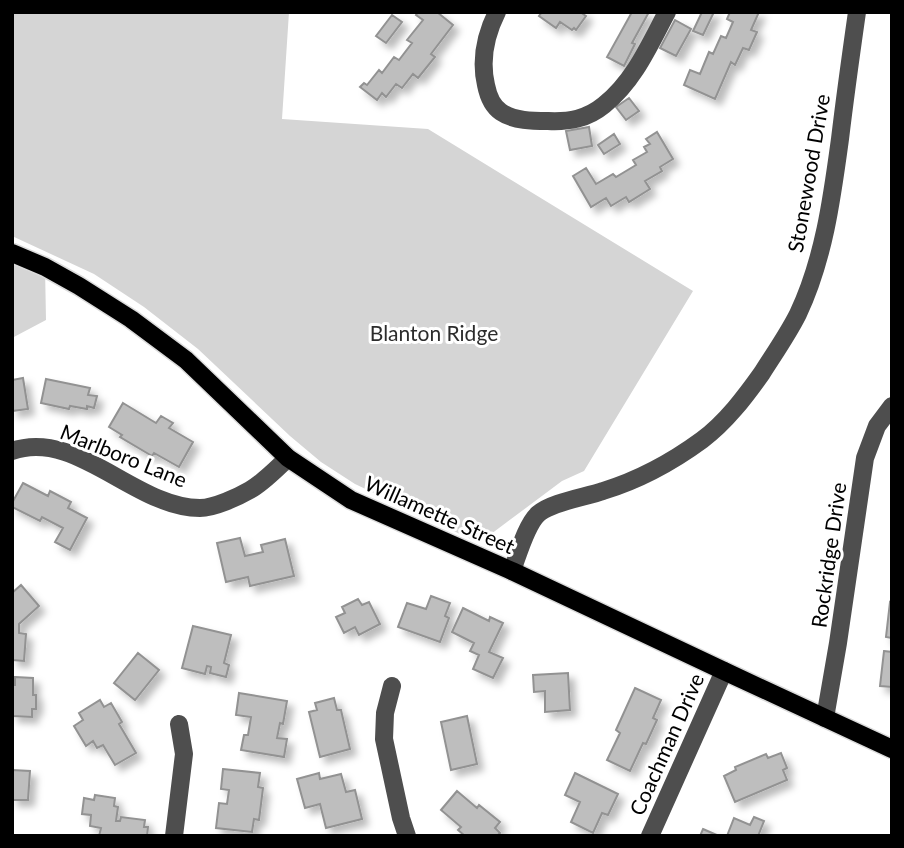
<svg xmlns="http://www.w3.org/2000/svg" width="904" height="848" viewBox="0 0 904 848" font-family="Lato,sans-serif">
<defs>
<filter id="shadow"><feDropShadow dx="6" dy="6" stdDeviation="3.5" flood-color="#0004"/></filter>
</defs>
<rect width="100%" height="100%" fill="#fff"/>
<!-- green -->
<path fill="#d5d5d5" d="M12 12H289L282 119 428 129 693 291 584 471 562 481 479 543 355 484 321 462 290 436 198 349 144 307 94 274 12 236Z
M12 255 45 267 46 320 12 338Z"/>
<!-- building -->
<path fill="#bebebe" stroke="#929292" stroke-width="2" filter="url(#shadow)" d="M418 12H437L453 25 431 54 435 57 418 78 413 74 402 88 396 84 386 97 382 93 377 100 360 87 364 83 367 85 379 70 382 73 394 57 399 60 412 43 407 40 423 20 416 15Z
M542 12H584L583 14 586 16 576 30 574 28 572 30 560 22 556 28 539 16Z
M632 12H649L632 43 635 44 624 66 607 57Z
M702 12H714L703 35 693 31Z
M730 12H759L751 30 757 32 749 50 743 48 735 65 731 62 715 99 684 85 690 70 700 74 709 52 713 54 721 36 726 38 733 22 727 19Z
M392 15 402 22 386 43 376 36Z
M675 20 691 29 676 56 660 48Z
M629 98 639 111 626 120 616 107Z
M589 127 592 146 570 150 566 131Z
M657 132 673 159 660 167 662 171 645 181 650 189 629 202 626 197 611 206 606 198 591 207 573 176 586 168 596 184 613 174 616 177 636 165 633 160 647 152 644 147 650 144 646 139Z
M614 134 620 144 604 154 598 145Z
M23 378 28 409 12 411V380Z
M46 379 90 388 88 395 97 396 94 408 87 406V409L70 406 69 409 41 403Z
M123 403 156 423 161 416 173 423 169 428 193 442 179 467 154 453 152 456 120 437 122 435 109 427Z
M23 483 48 496 50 491 71 502 68 508 87 518 70 550 55 542 63 528 42 517 40 521 12 507V503Z
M240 538 245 556 263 552 261 545 285 539 294 576 250 586 248 577 226 582 217 543Z
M21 585 39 606 19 624V633L26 634 24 661 12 660V593Z
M431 596 450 603 445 616 449 618 440 642 398 627 407 603 426 609Z
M358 599 362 605 369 602 380 624 359 635 355 627 344 633 336 617 345 613 342 607Z
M890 602 892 603V638L886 637Z
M463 608 489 621 490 617 503 623 489 652 503 658 493 678 473 669 479 655 470 651 474 643 452 632Z
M193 626 231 635 224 663 229 665 226 677 210 673 211 667 207 666 205 674 182 668Z
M884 651 892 652V687L880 686Z
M138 653 159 670 135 700 114 683Z
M568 673 570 710 545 712V691L534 692 533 675Z
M15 677 33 678V695H36V709H32V717L12 716V685H15Z
M635 688 661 700 653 718 657 720 646 744 643 743 630 771 607 760 620 733 616 730Z
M239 693 287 701 283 724 280 723 277 738 287 739 284 757 241 750 244 735H248L251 717 236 715Z
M334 698 337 710H341L350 749 320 757 309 712 317 710 315 703Z
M100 700 104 707 111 703 122 722 119 724 136 753 115 765 103 745 97 748 93 741 86 746 74 726 83 720 79 713Z
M467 716 477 764 451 770 441 722Z
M781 753 787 768 783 770 787 780 735 802 724 776 736 770 735 767 766 754 768 758Z
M223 769 260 773 258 787 263 788 259 820 254 819 252 832 216 828 219 803 227 804 229 790 221 789Z
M12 770 30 771 28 800H12Z
M319 773 320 779 341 774 346 792 355 790 362 819 326 828 320 804 305 808 297 779Z
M575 773 618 794 608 815 602 813 593 833 571 822 580 802 565 795Z
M457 791 477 808 479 805 500 822 495 828 500 833 497 836H465L458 830 461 827 441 810Z
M95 795 115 798 114 806 118 807 116 821H120L121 817 145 820 144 827H148L147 836H99L101 828 90 826 91 815 82 814 84 798 94 800Z
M754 817 764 821 758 836H727L734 818 750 825Z
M703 829 719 836H700Z"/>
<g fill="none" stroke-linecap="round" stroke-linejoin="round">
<!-- major casing -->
<g stroke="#dbdbdb" stroke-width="21">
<path id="major" d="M12 253 45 267 79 286 131 319 186 360 288 458 351 500 512 571 724 671 892 749"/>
</g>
<!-- minor -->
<path stroke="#4e4e4e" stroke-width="18" d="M497 12C485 36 480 59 486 85 488 95 492 106 501 112 514 121 533 121 548 121 569 122 587 119 604 105 634 81 649 46 667 12
M12 451C76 428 135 508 200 508 214 508 238 497 250 490 264 482 276 469 288 458
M512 571C518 555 526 525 538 514 551 502 586 497 603 491 639 480 672 462 702 440 726 422 745 397 762 373 774 354 788 334 798 314 824 259 832 198 840 139 845 97 851 54 857 12
M392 686 385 713 384 739 401 818 407 836
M825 718 838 643 865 458 877 426 892 406
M174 836 184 754 179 724
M650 836 724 671"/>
<!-- major -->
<use href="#major" stroke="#000" stroke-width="18"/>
</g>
<g text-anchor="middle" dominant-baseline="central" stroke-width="6" stroke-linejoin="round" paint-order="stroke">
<!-- street labels -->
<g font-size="21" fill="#000" stroke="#fff">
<text transform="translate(808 173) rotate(-80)">Stonewood Drive</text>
<text transform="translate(124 455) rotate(22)">Marlboro Lane</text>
<text transform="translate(440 514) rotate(24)">Willamette Street</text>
<text transform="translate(828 555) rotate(-82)">Rockridge Drive</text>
<text transform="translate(666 744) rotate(-66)">Coachman Drive</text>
</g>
<!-- park labels -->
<g font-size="21" fill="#2c2c2c" stroke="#fff">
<text x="434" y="332">Blanton Ridge</text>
</g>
</g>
<!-- border -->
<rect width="904" height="848" fill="none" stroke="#000000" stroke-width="28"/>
</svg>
